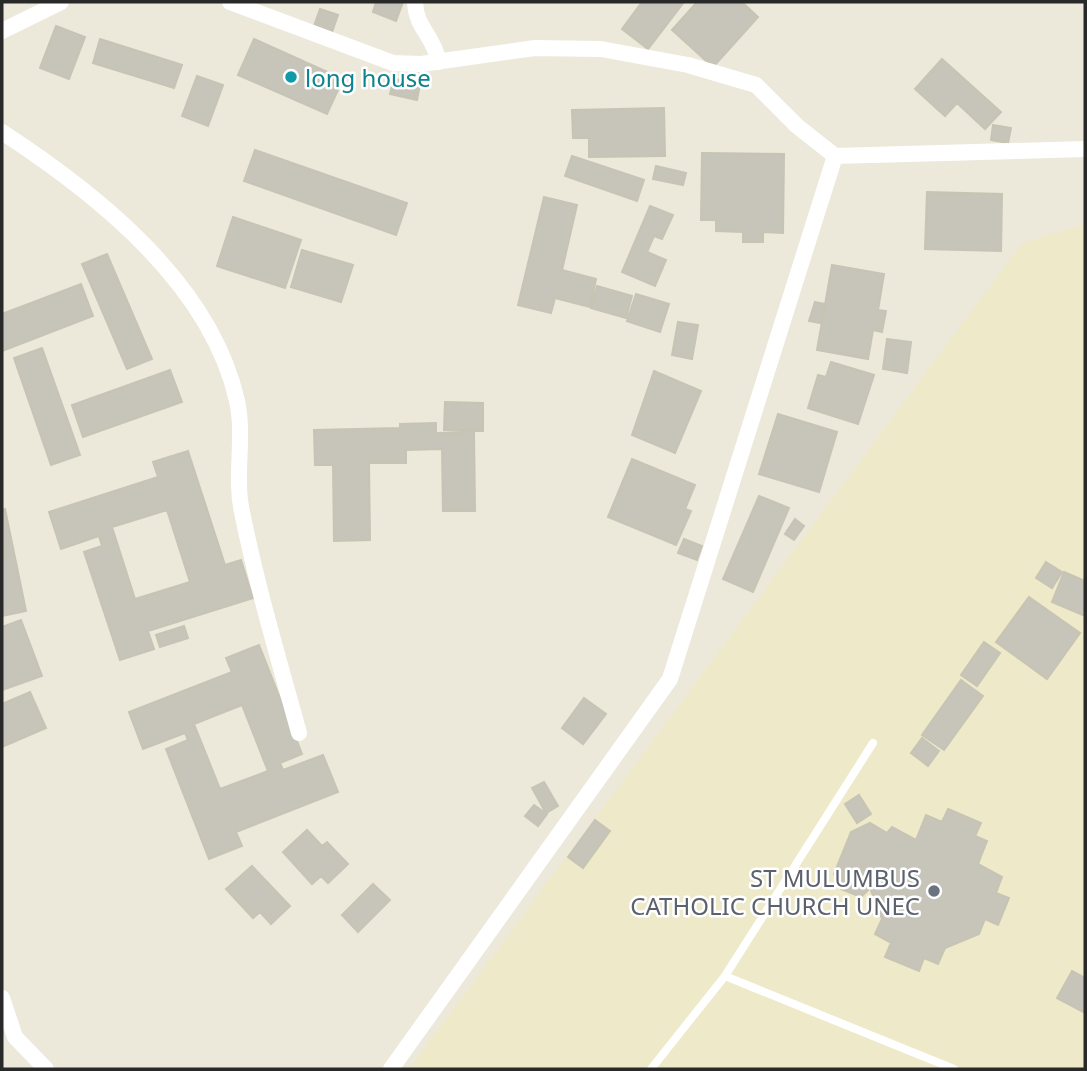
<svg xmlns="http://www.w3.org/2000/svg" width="1087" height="1071" viewBox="0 0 1087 1071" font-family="'Noto Sans',sans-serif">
<rect width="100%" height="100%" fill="#ece8da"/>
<!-- education -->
<path fill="#eee9c9" d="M1085 224V1069H409L1022 243Z"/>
<!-- building -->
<path fill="#c7c4ba" stroke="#c7c4b4" stroke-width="2" fill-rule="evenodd" d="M376 2H403L396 21 373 12Z
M642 2H684L648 49 622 29Z
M697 2H742L758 17 713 67 672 30Z
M320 9 338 15 332 32 314 26Z
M56 26 85 37 69 79 40 68Z
M100 39 182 65 174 88 93 63Z
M254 39 343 79 327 114 238 75Z
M942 59 1001 112 985 129 957 103 945 116 915 89Z
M197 76 223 85 208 126 182 116Z
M394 79 420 84 417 100 390 94Z
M664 108 665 156 589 157V138H573L572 110Z
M993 125 1011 128 1008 143 991 140Z
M255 150 407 203 396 235 244 181Z
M702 153 784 154 783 233 763 232V242H743V232L716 231V220H701Z
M572 156 644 180 637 201 565 176Z
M656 166 686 173 683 185 653 179Z
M927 192 1002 194 1001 251 925 249Z
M544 197 577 205 562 270 596 279 590 307 555 298 551 313 518 305Z
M650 206 673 215 662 239 654 236 647 252 666 260 655 286 622 272Z
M233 217 301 240 285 288 217 266Z
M302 250 353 265 341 302 291 287Z
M107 254 152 359 127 369 82 264Z
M832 265 884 274 878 310 886 311 882 332 873 330 868 359 817 350Z
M81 284 93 316 2 351V314Z
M597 286 632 296 626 318 591 308Z
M636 294 669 304 660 332 627 321Z
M815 302 825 304 820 323 809 321Z
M678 322 698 325 692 359 672 355Z
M887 339 911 342 907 373 883 369Z
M42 348 80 455 51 465 14 358Z
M831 362 874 375 858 424 808 408 818 375 826 377Z
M170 370 182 402 83 437 72 405Z
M654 371 701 391 675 453 632 435Z
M445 402 483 403V431L444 430Z
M778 414 837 432 819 492 759 474Z
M436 423V433L474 432 475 511H443L442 449 406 450V463H369L370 540 334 541 333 465H315L314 430 400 428V424Z
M188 451 225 565 241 560 253 598 148 631 154 649 120 660 84 552 102 546 99 536 61 549 49 512 158 477 153 462ZM167 510 190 582 135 599 112 527Z
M632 459 695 485 685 509 691 511 676 545 608 517Z
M759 496 789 508 753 592 723 579Z
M5 509 26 611 2 616V510Z
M795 519 804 526 794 540 785 534Z
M684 539 702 546 697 560 678 553Z
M1046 562 1062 572 1052 588 1036 578Z
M1064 572 1085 581V616L1052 602Z
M1029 597 1080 633 1047 679 996 642Z
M21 620 42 676 2 690V627Z
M184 626 188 638 160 647 156 635Z
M984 642 1000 653 977 686 961 675Z
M259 645 302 754 280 763 283 770 323 755 338 792 236 832 242 846 209 859 166 749 188 740 185 733 143 749 129 712 232 672 226 658ZM242 705 268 771 220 789 194 724Z
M961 680 983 696 944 750 922 735Z
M30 692 46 728 2 747V704Z
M584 698 606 714 583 744 562 728Z
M922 738 939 751 928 766 911 753Z
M544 782 558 806 546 813 532 788Z
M859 795 871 814 857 823 845 804Z
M534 805 547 814 538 826 525 816Z
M948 809 981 823 975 836 987 841 978 864 1002 877 996 893 1009 898 998 925 985 919 979 934 945 948 938 964 924 958 919 971 885 957 891 943 875 934 882 919 870 888 861 897 841 889 834 874 851 832 870 823 887 833 892 827 916 840 926 815 942 822Z
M595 820 610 831 583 868 568 857Z
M307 830 322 846 327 842 348 864 328 883 321 876 312 884 283 852Z
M252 866 290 906 271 924 260 912 253 918 226 889Z
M373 884 390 900 358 932 342 915Z
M1072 971 1085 978 1083 1012 1057 998Z"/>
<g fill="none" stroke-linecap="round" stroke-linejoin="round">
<!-- service -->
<path stroke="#fff" stroke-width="8" d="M725 976 873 743
M651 1069 725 976 954 1069"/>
<!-- minor -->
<path stroke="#fff" stroke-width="16" d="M230 2 393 63 421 64 535 48 601 49 688 65 756 85 797 126 835 156 1085 149
M415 2C416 29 433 34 439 62
M2 31 61 2
M2 132C97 194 211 284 237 401 245 437 234 476 242 512 257 587 279 660 299 733
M2 998 15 1037 46 1069
M391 1069 670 679 835 156"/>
</g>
<!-- markers -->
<circle fill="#0f9aa8" stroke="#fff" stroke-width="2.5" cx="291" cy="77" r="7"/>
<circle fill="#6b7280" stroke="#fff" stroke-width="2.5" cx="934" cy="891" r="7"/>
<g text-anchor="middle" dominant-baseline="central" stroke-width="5" stroke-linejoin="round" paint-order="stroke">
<!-- culture labels -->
<g font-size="24" fill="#0d838f" stroke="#fff" text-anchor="start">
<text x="305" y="77">long house</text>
</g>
<!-- worship labels -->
<g font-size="24" fill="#5b616d" stroke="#fff" text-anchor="end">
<text x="920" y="877">ST MULUMBUS<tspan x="920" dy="28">CATHOLIC CHURCH UNEC</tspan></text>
</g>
</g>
<!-- border -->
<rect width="1087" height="1071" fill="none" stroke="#292929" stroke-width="7"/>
</svg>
